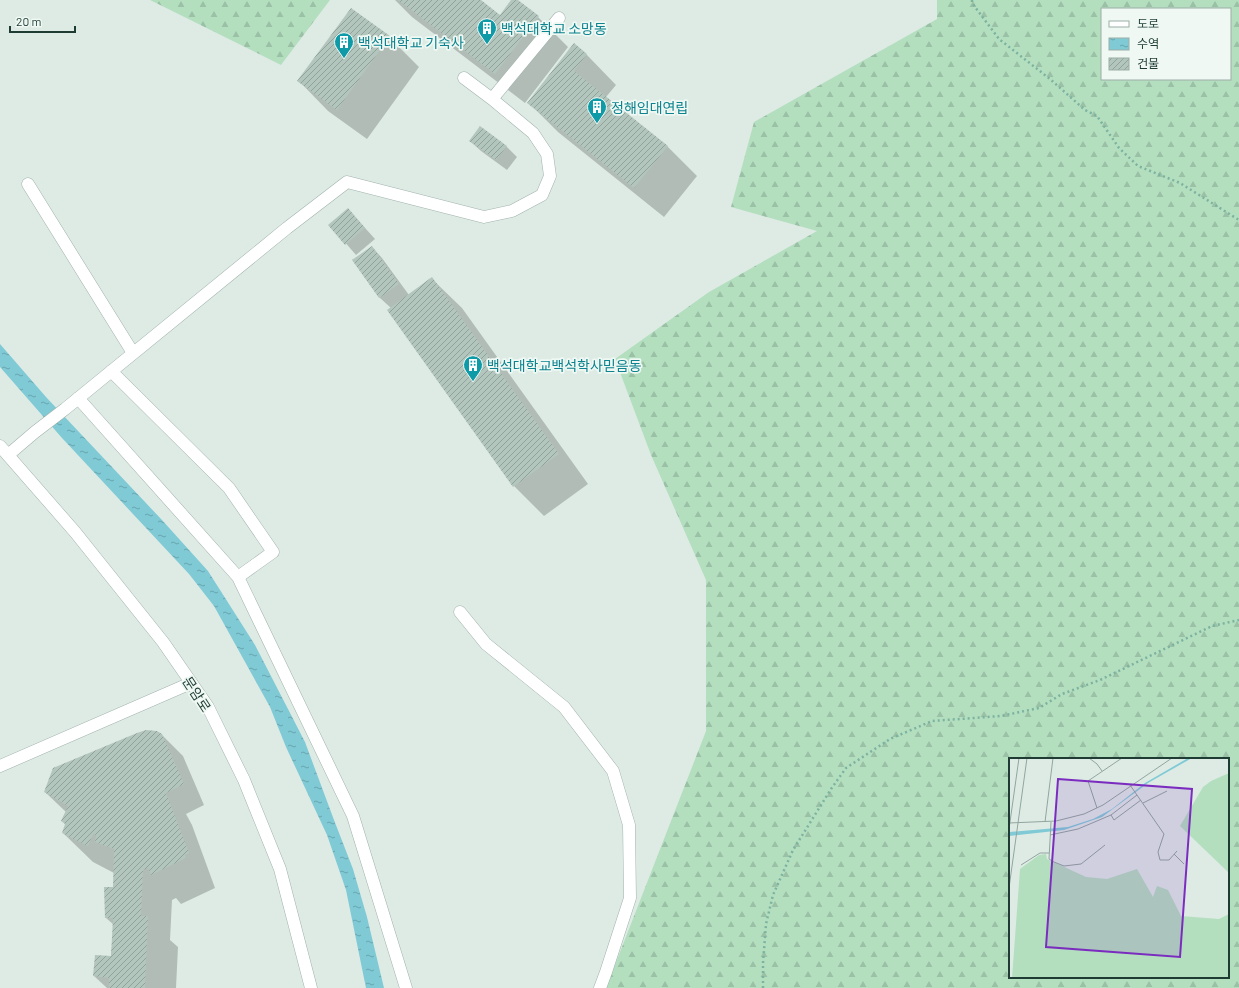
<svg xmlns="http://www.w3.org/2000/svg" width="1239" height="988" viewBox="0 0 1239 988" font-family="Barlow,'Noto Sans KR',sans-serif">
<defs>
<pattern id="forest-firs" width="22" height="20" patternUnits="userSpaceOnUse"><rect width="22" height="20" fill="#b4dfbf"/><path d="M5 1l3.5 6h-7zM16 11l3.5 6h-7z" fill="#9ac0a5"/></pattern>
<pattern id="water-ripples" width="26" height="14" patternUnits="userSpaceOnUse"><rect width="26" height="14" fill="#80cad6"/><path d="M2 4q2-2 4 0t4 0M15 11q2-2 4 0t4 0" fill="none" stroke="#68a5ae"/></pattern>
<pattern id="building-hatch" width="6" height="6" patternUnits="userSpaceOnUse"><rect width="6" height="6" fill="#b3c6be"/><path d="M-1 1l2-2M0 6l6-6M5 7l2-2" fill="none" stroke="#91a29b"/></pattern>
</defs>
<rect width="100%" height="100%" fill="#deebe5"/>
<!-- forest -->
<path fill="url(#forest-firs)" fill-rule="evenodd" d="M150 0H330L281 65Z
M937 0H1239V988H606L706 731V580L651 455 615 359 709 292 817 231 731 207 754 122 937 19ZM1102 9H1230V79H1102ZM1010 759H1228V977H1010Z"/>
<!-- water -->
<path fill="url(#water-ripples)" d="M0 344 46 397 162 520 208 571 255 645 305 742 334 820 353 869 367 917 384 988H366L346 890 327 835 286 747 270 707 214 606 189 574 62 438 0 367Z"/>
<!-- shadow -->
<path fill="#0003" d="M395 0H479L500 16 513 0H516L538 17 568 47 525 103 412 17Z
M389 37 419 67 367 139 328 111 299 81Z
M574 45 587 55 616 85 606 97 667 146 697 176 664 217 558 132 529 103Z
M470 141 506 146 517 157 507 170 481 151Z
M348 209 375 239 356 255 330 225Z
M372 247 382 258 409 295 432 279 462 308 588 484 544 516 514 486 388 310 391 308 380 298 354 260Z
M162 735 183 756 204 805 186 814 192 825 215 888 181 904 176 898 172 900 170 940 178 947 176 988H107L94 976 111 957 114 925 106 918 114 888V873L93 862 63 833 66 825V812L45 792Z"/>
<!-- building -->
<path fill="url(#building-hatch)" d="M398 0H481L500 15 511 0H518L539 16 495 74Z
M351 8 390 36 337 110 297 81Z
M574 43 587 54 574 71 668 146 634 188 527 103Z
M480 126 507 146 496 160 469 141Z
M348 208 365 228 345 245 328 225Z
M372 246 399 284 379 298 352 260Z
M432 277 559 454 513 487 387 310Z
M146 730 157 731 162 734 184 784 166 793 189 853 185 855 186 858 151 875 148 868 143 870 141 916H148L145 988H109V978L93 976 95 955 111 956 113 918H105L104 887H113L114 849 95 842 96 835 93 834 88 846 62 833 65 824 61 821 68 806 44 792 53 768 137 733Z"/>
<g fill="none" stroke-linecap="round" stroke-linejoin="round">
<!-- minor casing -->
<g stroke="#a1b3ac" stroke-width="13">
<path id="minor" d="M492 99 559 18
M28 184 133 353
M111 371 229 488 273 552 238 577
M78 398 238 577 353 816 406 988
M0 446 75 532 163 642 208 707 244 780 280 869 311 988
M8 455 35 432 65 409 287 228 347 182 484 217 512 211 542 195 550 176 547 154 533 133 492 99 464 78
M460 612 486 644 564 707 613 771 629 825 630 898 606 972 600 988
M0 766 191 683"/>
</g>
<!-- path -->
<path stroke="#7bb2a0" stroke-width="2.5" stroke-dasharray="2 3" stroke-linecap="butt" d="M972 0V3L999 39 1050 79 1085 110 1097 116 1119 148 1138 166 1180 183 1239 220
M763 988V963L766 924 773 895 793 850 831 789 846 768 890 739 932 721 1001 716 1039 708 1062 694 1100 680 1212 626 1239 620"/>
<!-- minor -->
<use href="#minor" stroke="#fff" stroke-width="12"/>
</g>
<!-- icons -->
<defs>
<g id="building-pin" transform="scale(1)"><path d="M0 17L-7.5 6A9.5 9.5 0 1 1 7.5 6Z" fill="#0f9aa8" stroke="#eff8f3"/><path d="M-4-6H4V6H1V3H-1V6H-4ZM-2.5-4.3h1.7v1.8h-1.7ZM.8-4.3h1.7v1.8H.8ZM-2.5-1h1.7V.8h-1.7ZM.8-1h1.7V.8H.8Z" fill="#fff"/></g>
</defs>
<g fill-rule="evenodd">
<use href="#building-pin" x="487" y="28"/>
<use href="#building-pin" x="344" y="42"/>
<use href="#building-pin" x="597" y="107"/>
<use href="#building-pin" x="473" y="365"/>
</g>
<g text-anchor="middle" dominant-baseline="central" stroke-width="3.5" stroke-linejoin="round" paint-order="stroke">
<!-- culture labels -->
<g font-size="14" fill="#0d838f" stroke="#eff8f3" text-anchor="start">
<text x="501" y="28">백석대학교 소망동</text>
<text x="358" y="42">백석대학교 기숙사</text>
<text x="611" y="107">정해임대연립</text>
<text x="487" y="365">백석대학교백석학사믿음동</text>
</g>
<!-- street labels -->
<g font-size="14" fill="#1e3c34" stroke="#eff8f3">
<text transform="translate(197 694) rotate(57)">문암로</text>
</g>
</g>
<!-- overview -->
<g transform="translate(1009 758)">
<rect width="220" height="220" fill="#deebe5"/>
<path d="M220 15V115L171 68 194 29 202 23ZM37 96 38 101 77 119 98 121 128 111 144 139 148 128 159 132 172 158 210 161 220 156V220H3L11 111 30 97Z" fill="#b4dfbf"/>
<path d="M179 0H183L139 25 93 59 55 72 0 78V74L59 69 84 61 103 51 136 25Z" fill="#80cad6"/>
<path fill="none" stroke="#91a59e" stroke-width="1" d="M80 0 88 6 93 13M121 27 155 76 149 94 151 102H160L168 93M134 45 158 33M88 50 79 23 113 0M102 57 105 62 132 42M36 64 44 0M42 64 40 101 45 104 55 108 72 106 96 87M0 65 47 63 75 56 94 47 163 0M0 71 10 0M41 77 69 71 102 57 128 37M165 96 175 106M12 107 31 95H40M0 130 18 0"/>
<path fill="#7b2cbf" fill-opacity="0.15" stroke="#7b2cbf" stroke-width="2" d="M49 21 183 31 171 199 37 189Z"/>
<rect width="220" height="220" fill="none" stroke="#1e3c34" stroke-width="2"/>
</g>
<!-- legend -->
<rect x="1101" y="8" width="130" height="72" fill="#eff8f3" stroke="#9bada7"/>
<rect x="1109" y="21" width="20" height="6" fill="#ffffff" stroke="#9bada7"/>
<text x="1137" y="28" font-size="12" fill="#1e3c34">도로</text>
<rect x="1109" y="38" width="20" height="12" fill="url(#water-ripples)" stroke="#9bada7"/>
<text x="1137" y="48" font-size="12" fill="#1e3c34">수역</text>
<rect x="1109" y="58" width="20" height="12" fill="url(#building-hatch)" stroke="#9bada7"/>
<text x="1137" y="68" font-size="12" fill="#1e3c34">건물</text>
<!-- scale -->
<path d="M10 26v6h65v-6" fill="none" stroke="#1e3c34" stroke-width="2"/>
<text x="16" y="26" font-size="12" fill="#1e3c34" stroke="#eff8f3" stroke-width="3" paint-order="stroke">20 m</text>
</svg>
